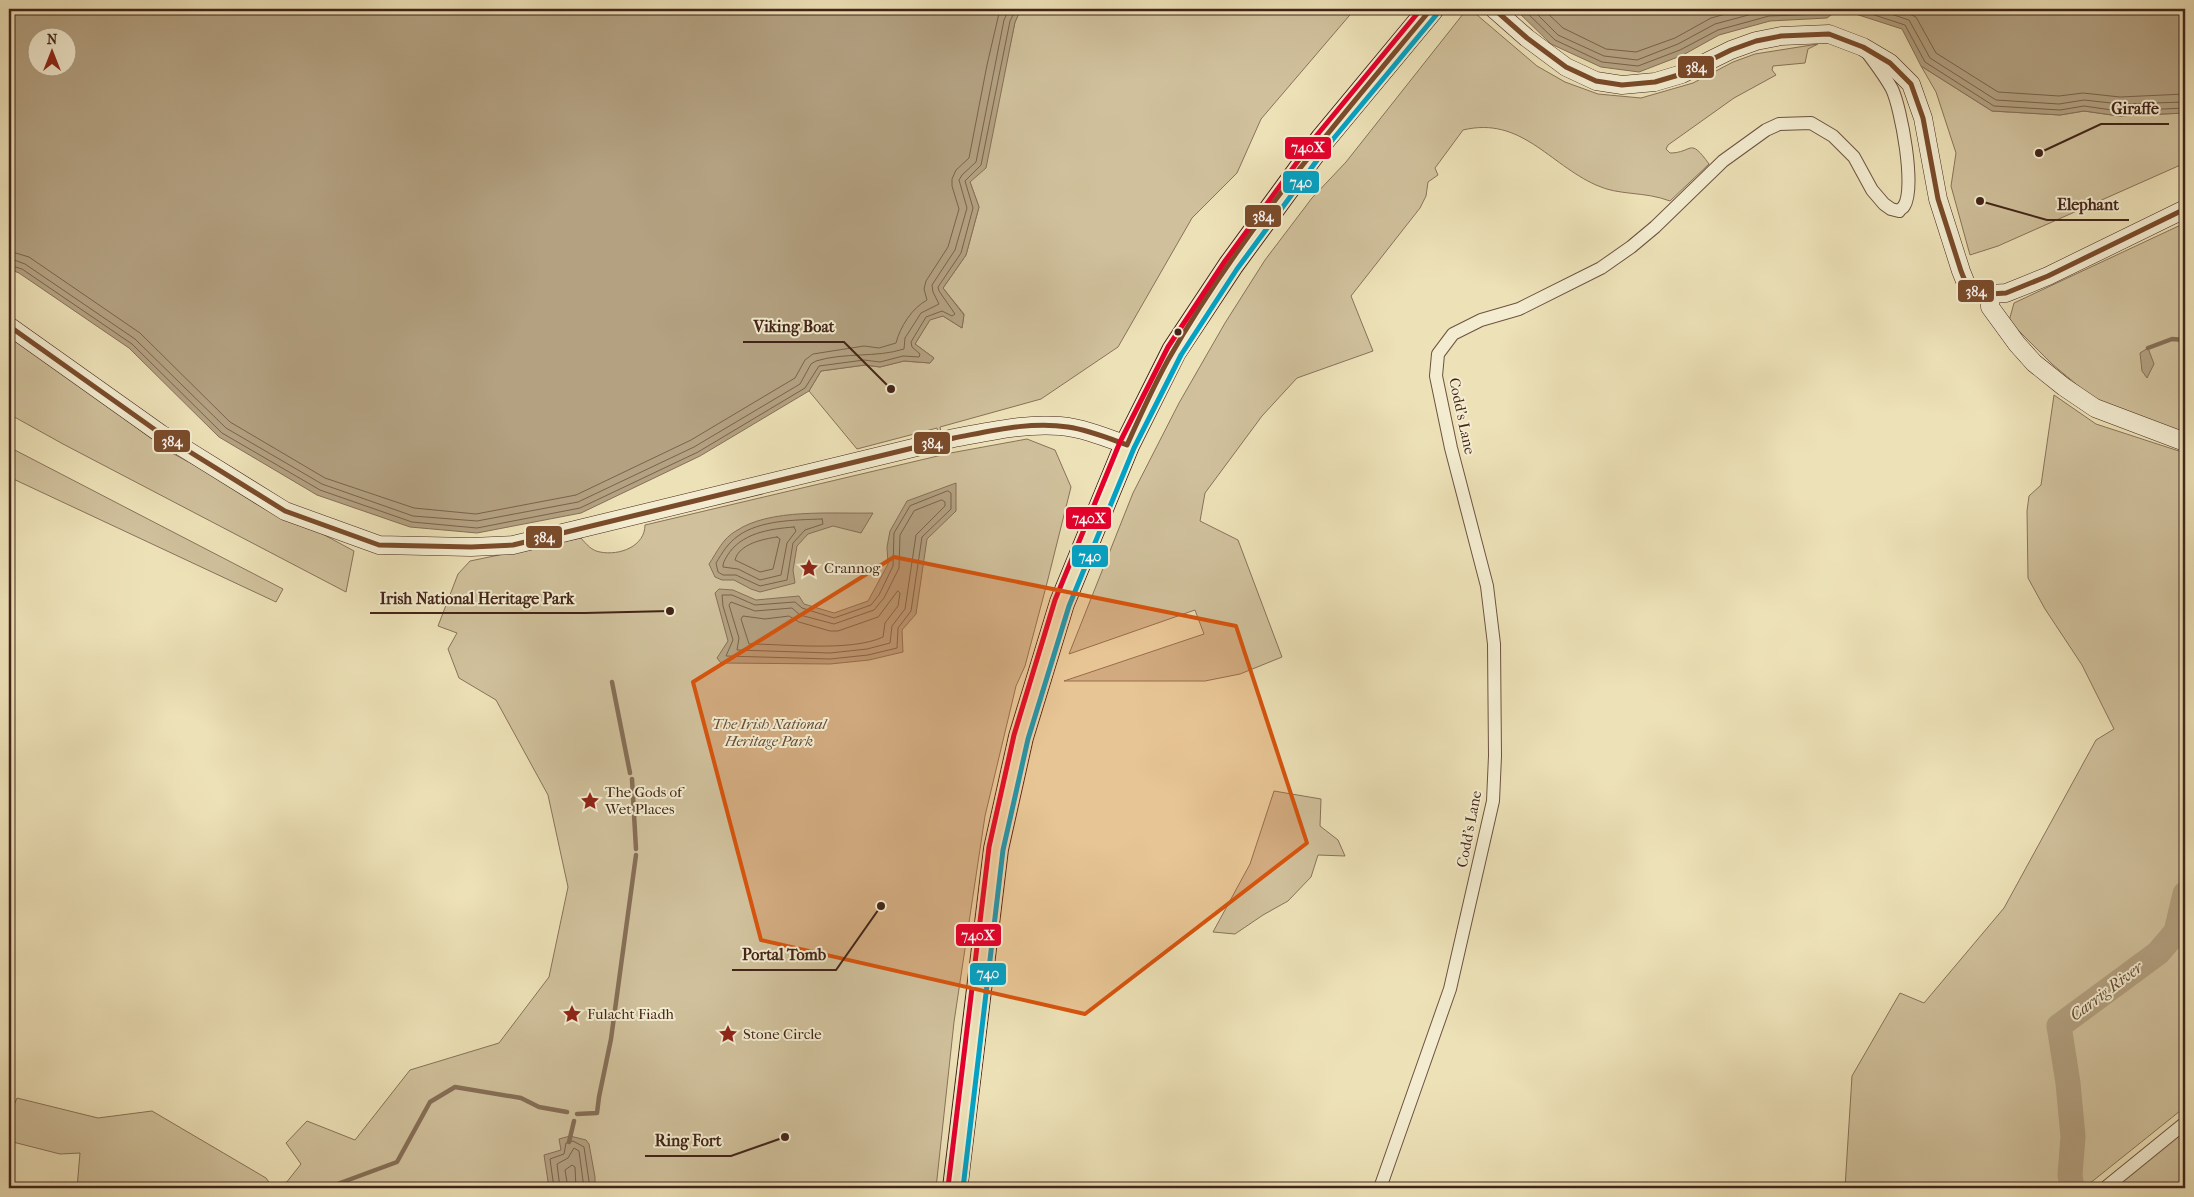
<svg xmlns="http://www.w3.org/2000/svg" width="2194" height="1197" viewBox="0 0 2194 1197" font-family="'IM FELL French Canon',serif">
<rect width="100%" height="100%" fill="#ede1b7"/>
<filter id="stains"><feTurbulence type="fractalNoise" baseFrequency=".004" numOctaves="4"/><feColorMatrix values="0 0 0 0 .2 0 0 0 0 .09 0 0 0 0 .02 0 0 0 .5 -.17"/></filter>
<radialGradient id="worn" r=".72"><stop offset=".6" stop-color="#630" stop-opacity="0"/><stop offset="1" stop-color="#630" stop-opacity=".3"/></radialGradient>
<!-- green -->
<path fill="#d0c19c" stroke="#89725a" d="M1021 9H1355L1261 119 1237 173 1192 218 1118 347 1041 399 940 427 945 454 1027 439 1055 450 1071 487 1047 583 1025 666 1016 686 985 816 954 1022 936 1188H282L301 1164 286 1143 307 1121 355 1140 410 1070 499 1043 549 977 568 887 548 795 496 700 459 678 448 649 457 633 438 626 458 574 470 561 581 538C586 544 592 551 600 552 620 556 645 546 645 525L942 455 937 428 857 449 809 391 821 371 865 365 880 367 904 361 930 363 934 358 915 344 930 319 943 316 962 328 964 314 943 288 966 255 979 207 970 182 1005 69 1015 22Z
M1467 9H1470L1537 66 1565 82 1598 94 1641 98 1693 83 1733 62 1755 54 1818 44 1808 49 1805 63 1773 66 1772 70 1776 75 1734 98 1668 145 1666 149 1670 153C1693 153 1689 136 1709 164L1670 201C1644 191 1619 196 1596 185 1549 164 1521 116 1463 130L1435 168 1438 175 1428 182 1426 196 1420 208 1351 296 1373 351 1297 378 1262 416 1205 493 1200 521 1238 540 1282 657 1240 674 1205 681H1064L1204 634 1195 610 1069 654 1133 493 1179 403 1225 323 1265 260 1312 198 1346 162Z
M1921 66 1992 111 2060 115 2084 111 2119 116 2185 113V163L1998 246 1970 255 1951 186 1956 153 1936 92Z
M2185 223V435L2094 399 2052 364 2009 321 2014 303Z
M9 334 170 452 354 551 346 592 63 444 9 414Z
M2054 395 2096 424 2185 453V894L2176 932 2160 950 2059 1026 2068 1083 2073 1137 2070 1175 2072 1188H1845L1852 1076 1900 993 1924 1003 2004 908 2096 740 2114 729 2082 665 2045 609 2028 578 2027 511 2029 496 2041 485Z
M9 447 283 589 276 602 9 477Z
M1274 791 1321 799 1320 826 1338 840 1345 856 1318 855 1311 877 1288 901 1263 915 1235 934 1213 932 1250 864Z
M2185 932V1107L2084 1188H2081L2078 1160 2079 1119 2069 1030 2140 980Z
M17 1098 98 1118 152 1111 266 1178 273 1188H77L80 1153 60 1154 9 1141V1117Z
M2185 1122V1188H2105Z"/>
<!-- water -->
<path fill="#b3a181" stroke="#866f57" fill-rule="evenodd" d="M9 9H1021L1015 22 986 168 970 182 979 207 966 255 943 288 964 315 962 328 943 316 930 320 915 344 934 358 930 363 904 361 880 367 865 365 821 371 809 391 700 456 581 513 477 533 410 527 317 495 219 437 129 348 19 273 9 269ZM38 38H68V68H38Z
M1515 9H1839L1827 18 1770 21 1719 35 1683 55 1639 72 1601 67 1551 44Z
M1840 9H2185V113L2119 116 2084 111 2060 115 1992 111 1921 66 1902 29Z
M2148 348 2154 364 2147 378 2142 371 2140 353Z
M956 483V511L927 539 916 614 902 630 903 652 869 660 830 664 721 663 717 658 728 641 715 593 719 589 733 590 756 600 799 596 804 604 834 613 868 601 888 564 887 547 890 531 907 501Z
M873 513 861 533 833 526 808 534 797 546 793 570 795 583 760 592 751 589 734 580H722L715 577 709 564C717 552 723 538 736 531 770 508 832 514 873 513Z
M570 1136 586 1140 589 1144 595 1177V1188H549L544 1155 561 1150 559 1139Z"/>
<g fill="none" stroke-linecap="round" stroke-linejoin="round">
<!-- shore -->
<path stroke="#7a624c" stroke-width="1" d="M1523 9 1555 40 1602 62 1638 66 1680 50 1718 30 1769 16 1825 14 1831 9
M1532 9 1558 35 1604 56 1637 60 1678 44 1715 24 1767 10 1796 9
M1543 9 1563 28 1606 49 1636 52 1675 38 1711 18 1744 9
M1856 9 1905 25 1925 62 1994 106 2060 110 2084 106 2119 111 2185 108
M1876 9 1909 20 1930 58 1996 100 2059 104 2084 100 2120 104 2185 102
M1899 9 1916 17 1936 53 1998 92 2059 96 2083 93 2120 97 2185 94
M9 251 29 257 140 333 230 422 325 478 414 508 476 514 576 495 691 440 795 378 805 360 813 354 864 346 879 348 896 343C900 327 912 308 927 300L924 289 926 281 948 247 959 209 952 186V179L956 170 969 158 987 65 1000 9
M9 258 25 264 135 339 226 428 322 484 413 516 477 521 578 502 694 447 800 384 811 364 816 361C845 352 876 358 904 349L905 338 921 313 939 304 933 292 932 285 955 250 967 208 959 180 962 175 976 162 1004 20 1009 9
M9 265 22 269 132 344 222 433 320 490 412 522 477 528 580 508 698 452 805 388 819 366 864 360 880 362 903 356 919 357 920 354 912 347 911 342 926 317 942 311 952 316 955 314 939 291 938 287 961 253 973 208 965 181 981 165 1010 21 1016 9
M948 491 951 493V509L922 537 911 611 898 628 897 648 868 655 830 659 726 656 733 640 723 606 722 595H732L755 605 795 602 802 608 834 618 871 605 879 595 893 566 894 533 910 506Z
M942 500 945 502V506L916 535 905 609 892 626 890 643 867 649 830 653 737 650 739 638 729 605 731 602 755 611 792 608 800 615 834 624 874 610 884 598 899 568 900 535 914 511Z
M822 519 823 524 805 530 793 543 787 580 760 586 736 575H723L718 572 716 563C722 553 728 543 738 536 760 520 795 520 822 519Z
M794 527 796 531 787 543 781 575 760 580 738 569 723 567C723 563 724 561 727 556 741 533 769 529 794 527Z
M777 537 780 539 773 569 760 572 735 560C739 544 763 539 777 537Z
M898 591 900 593 898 606 885 623 883 637C851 652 785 644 749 644L741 619 743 616 765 619 789 616 799 622 830 631H838L878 617Z
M554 1188 550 1159 564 1154 566 1143 573 1141 584 1147 590 1188
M560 1188 557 1164 568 1158 574 1148 579 1151 584 1188
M568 1188 565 1170 572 1165 575 1167 576 1188"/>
<!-- stream -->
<path stroke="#866f57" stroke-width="4.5" d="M2148 348 2172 339 2185 340
M612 682 630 773
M632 779 636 849
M577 1114 597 1113 599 1097 611 1039 636 855
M569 1142 574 1121
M285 1184 332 1186 397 1162 430 1102 455 1087 521 1098 539 1107 567 1112
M263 1188 273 1187"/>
<!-- river -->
<path stroke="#b3a181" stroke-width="25" d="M2072 1188 2070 1175 2073 1137 2068 1083 2059 1026 2158 953 2176 932 2185 894"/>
<!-- street casing -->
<g stroke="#6d5340" stroke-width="14">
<path id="street" d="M1380 1188 1450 989 1493 801 1495 756 1494 644 1487 586 1451 448 1436 376 1438 354 1453 334 1481 320 1519 309 1601 268 1631 247 1655 227 1723 161 1766 130 1779 124 1811 123 1833 136 1854 157 1872 190 1884 204 1891 209 1899 211C1900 209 1903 208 1904 206 1916 188 1901 108 1892 89 1885 76 1875 63 1866 51
M2105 1188 2185 1123"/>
</g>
<!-- secondary casing -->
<g stroke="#422418" stroke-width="19">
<path id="secondary" d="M1494 9 1527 38 1566 67 1596 81 1622 85 1655 82 1682 74 1731 50 1756 41 1781 36 1829 34 1863 47 1890 63 1911 84 1923 118 1938 199 1961 271 1967 286 1978 292 1990 294 2006 293 2048 276 2185 209
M1990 294V307L2017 344 2034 363 2064 387 2095 408 2185 442
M9 326 161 434 285 511 379 545 471 547 513 545 954 438C988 432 1025 423 1060 426 1083 428 1105 437 1127 445"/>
</g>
<!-- highway casing -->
<g stroke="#422418" stroke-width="26">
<path id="highway" d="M955 1188 996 849 1021 737 1062 603 1127 445 1174 351 1231 265 1323 139 1431 9"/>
</g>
<!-- street -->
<use href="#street" stroke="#f3ecd0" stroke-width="12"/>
<!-- secondary -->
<use href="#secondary" stroke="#f3ecd0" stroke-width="18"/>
<!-- highway -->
<use href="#highway" stroke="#ede1b7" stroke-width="24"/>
<!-- bus-1 casing -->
<g stroke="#f3ecd0" stroke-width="9">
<path id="bus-1" d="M1494 9 1527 38 1566 67 1596 81 1622 85 1655 82 1682 74 1731 50 1756 41 1781 36 1829 34 1863 47 1890 63 1911 84 1923 118 1938 199 1961 271 1967 286 1978 292 1990 294 2006 293 2048 276 2185 209
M9 326 161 434 285 511 379 545 471 547 513 545 954 438C991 431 1030 421 1068 427 1089 430 1108 438 1127 445
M1127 445C1140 416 1153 387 1168 360 1240 233 1338 121 1431 9"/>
</g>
<!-- bus-2 casing -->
<g stroke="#f3ecd0" stroke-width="9">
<path id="bus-2" d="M963 1188 1003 850 1028 739 1069 606 1134 448 1181 355 1237 269 1329 144 1437 14"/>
</g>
<!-- bus-3 casing -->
<g stroke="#f3ecd0" stroke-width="9">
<path id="bus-3" d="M948 1187 989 847 1014 735 1055 600 1120 442 1168 347 1225 261 1317 135 1421 9"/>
</g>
<!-- bus-1 -->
<use href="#bus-1" stroke="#7a4b2a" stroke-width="5"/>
<!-- bus-2 -->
<use href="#bus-2" stroke="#03a2c5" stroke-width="5"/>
<!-- bus-3 -->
<use href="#bus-3" stroke="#e4002b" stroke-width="5"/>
</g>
<!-- marked area -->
<path fill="#d7540d" fill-opacity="0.2" stroke="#d7540d" stroke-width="4" stroke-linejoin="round" d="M894 557 1236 626 1307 843 1085 1014 761 940 693 682Z"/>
<!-- icons -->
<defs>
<g id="sight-bare" transform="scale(1.5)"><path d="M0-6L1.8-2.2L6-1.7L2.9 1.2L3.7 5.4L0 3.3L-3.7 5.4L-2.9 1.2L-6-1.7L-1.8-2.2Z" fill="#8f2418" stroke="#f3ecd0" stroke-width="2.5" paint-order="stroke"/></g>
</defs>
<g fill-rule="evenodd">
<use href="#sight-bare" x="809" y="568"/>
<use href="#sight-bare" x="590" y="801"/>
<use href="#sight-bare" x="572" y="1014"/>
<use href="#sight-bare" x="728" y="1034"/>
</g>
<!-- markers -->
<circle fill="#422418" stroke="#f3ecd0" stroke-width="2" cx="1178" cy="332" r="4.5"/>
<g text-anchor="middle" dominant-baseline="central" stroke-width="4" stroke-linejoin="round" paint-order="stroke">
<!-- street labels -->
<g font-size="15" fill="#422418" stroke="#f3ecd0">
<text transform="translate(1462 416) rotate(78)">Codd's Lane</text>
<text transform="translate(1469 829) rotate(-79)">Codd's Lane</text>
</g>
<!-- poi labels -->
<g font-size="15" fill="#422418" stroke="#f3ecd0" text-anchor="start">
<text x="824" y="568">Crannog</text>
<text x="605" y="792">The Gods of<tspan x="605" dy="17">Wet Places</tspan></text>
<text x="587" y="1014">Fulacht Fiadh</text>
<text x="743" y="1034">Stone Circle</text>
</g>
<!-- park labels -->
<g font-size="15" font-style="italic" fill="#664b39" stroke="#f3ecd0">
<text x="769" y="724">The Irish National<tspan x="769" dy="17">Heritage Park</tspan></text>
</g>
<!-- water labels -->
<g font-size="16" font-style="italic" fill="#644a38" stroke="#f3ecd0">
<text transform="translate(2106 991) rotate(-37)">Carrig River</text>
</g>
</g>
<!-- callouts -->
<path fill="none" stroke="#422418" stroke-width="2" d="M2039 153L2101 124H2169M1980 201L2047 220H2129M891 389L844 342H743M670 611L585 613H370M881 906L836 970H732M785 1137L731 1156H645"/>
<g fill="#422418" stroke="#f3ecd0" stroke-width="2">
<circle cx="2039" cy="153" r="5"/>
<circle cx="1980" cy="201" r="5"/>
<circle cx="891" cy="389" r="5"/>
<circle cx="670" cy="611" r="5"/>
<circle cx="881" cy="906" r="5"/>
<circle cx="785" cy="1137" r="5"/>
</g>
<g font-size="16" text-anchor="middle" font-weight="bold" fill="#422418" stroke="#f3ecd0" stroke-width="4" stroke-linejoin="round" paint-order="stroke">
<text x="2135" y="114">Giraffe</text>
<text x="2088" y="210">Elephant</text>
<text x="794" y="332">Viking Boat</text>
<text x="477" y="604">Irish National Heritage Park</text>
<text x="784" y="960">Portal Tomb</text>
<text x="688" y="1146">Ring Fort</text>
</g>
<g stroke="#f3ecd0" stroke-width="2">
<rect x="1677" y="55" width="38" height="24" rx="5" fill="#7a4b2a"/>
<rect x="1284" y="136" width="48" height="24" rx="5" fill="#e4002b"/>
<rect x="1282" y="170" width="38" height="24" rx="5" fill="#03a2c5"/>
<rect x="1244" y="204" width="38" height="24" rx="5" fill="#7a4b2a"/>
<rect x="1957" y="279" width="38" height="24" rx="5" fill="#7a4b2a"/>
<rect x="153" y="429" width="38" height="24" rx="5" fill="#7a4b2a"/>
<rect x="913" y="431" width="38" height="24" rx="5" fill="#7a4b2a"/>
<rect x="1065" y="506" width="47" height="24" rx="5" fill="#e4002b"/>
<rect x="525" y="525" width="38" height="24" rx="5" fill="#7a4b2a"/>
<rect x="1071" y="544" width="38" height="24" rx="5" fill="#03a2c5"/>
<rect x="955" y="923" width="47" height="24" rx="5" fill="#e4002b"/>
<rect x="969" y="962" width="38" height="24" rx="5" fill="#03a2c5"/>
</g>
<g font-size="14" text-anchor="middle" font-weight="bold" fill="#fff">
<text x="1696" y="72">384</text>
<text x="1308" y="152">740X</text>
<text x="1301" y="187">740</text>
<text x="1263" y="221">384</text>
<text x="1976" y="296">384</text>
<text x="172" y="446">384</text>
<text x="932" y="448">384</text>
<text x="1089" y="523">740X</text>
<text x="544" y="542">384</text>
<text x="1090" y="561">740</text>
<text x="978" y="940">740X</text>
<text x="988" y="978">740</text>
</g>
<!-- margin -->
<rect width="2194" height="1197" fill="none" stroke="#ede1b7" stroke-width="30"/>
<rect x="10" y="10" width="2174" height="1177" fill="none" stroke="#422418" stroke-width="2.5"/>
<rect x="15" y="15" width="2164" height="1167" fill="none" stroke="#422418"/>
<!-- north arrow -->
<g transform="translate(52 52)"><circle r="24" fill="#f3ecd0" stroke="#ac9c86"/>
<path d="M0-4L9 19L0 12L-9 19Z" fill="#8f2418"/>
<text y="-8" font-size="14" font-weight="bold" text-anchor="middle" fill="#422418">N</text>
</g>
<rect width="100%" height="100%" filter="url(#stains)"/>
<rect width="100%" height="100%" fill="url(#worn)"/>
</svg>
